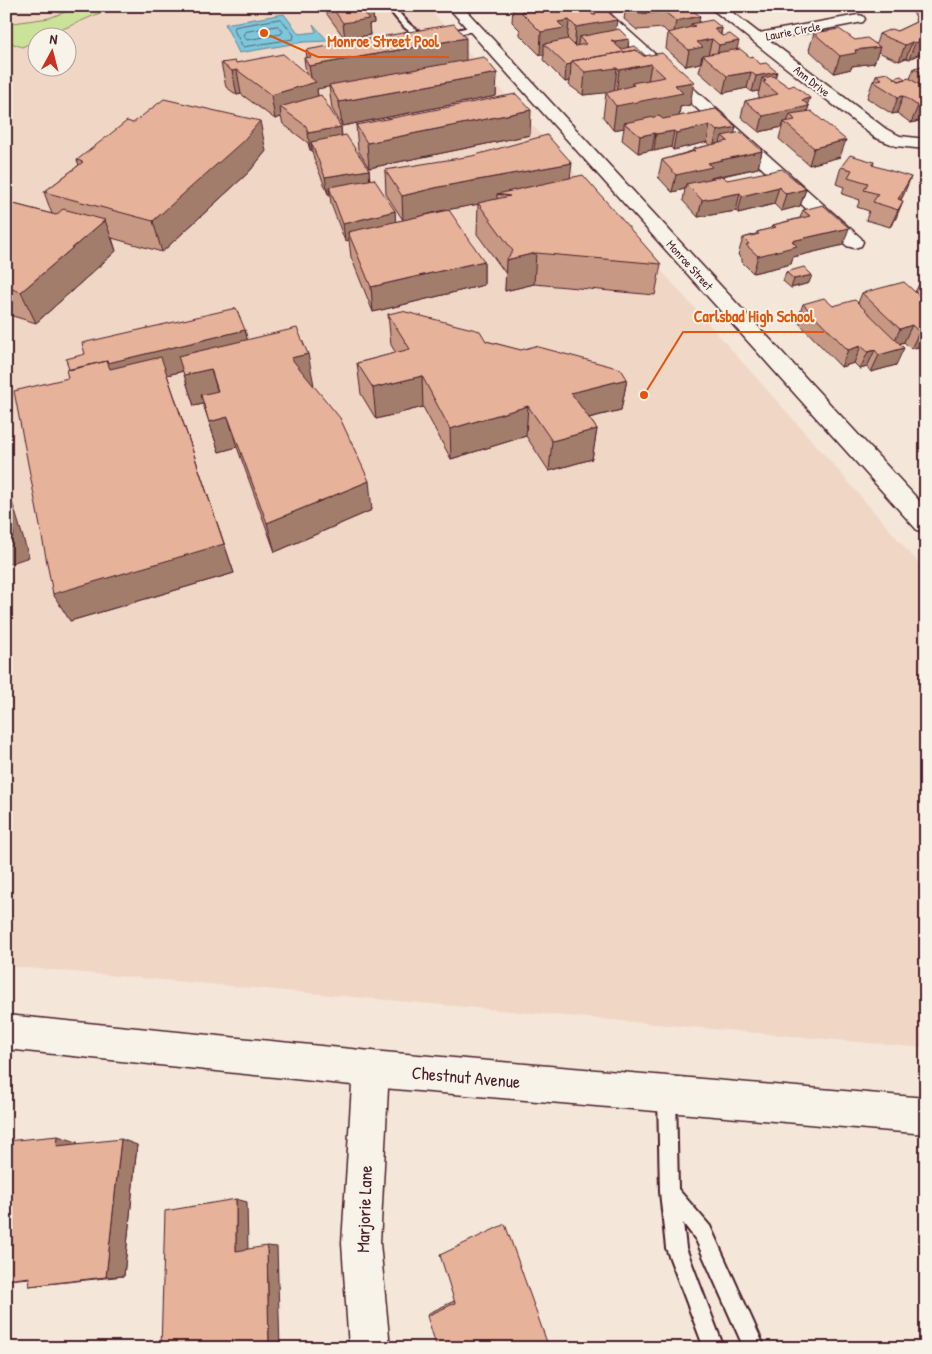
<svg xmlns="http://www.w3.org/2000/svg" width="932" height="1354" viewBox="0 0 932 1354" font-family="'Patrick Hand',sans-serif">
<rect width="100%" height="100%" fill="#f4e6d8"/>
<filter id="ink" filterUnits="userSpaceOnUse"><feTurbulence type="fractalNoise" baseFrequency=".02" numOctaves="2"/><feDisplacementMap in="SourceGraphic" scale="10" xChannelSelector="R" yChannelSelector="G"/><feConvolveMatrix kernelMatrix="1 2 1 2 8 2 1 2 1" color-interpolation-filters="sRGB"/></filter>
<g filter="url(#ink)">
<!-- built -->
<path fill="#f0d6c5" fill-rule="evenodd" d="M6 6H427L830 461 926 572V1048L6 966ZM38 38H68V68H38Z"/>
<!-- green -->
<path fill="#cbe398" stroke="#8a8162" d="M81 6H116L44 37 38 38 37 40 22 47 6 41 11 36H6V24L49 18Z"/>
<!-- water -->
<path fill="#7cc7db" stroke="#688495" d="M284 14 299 34 316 32 313 24 328 41 304 42 239 53 225 24Z"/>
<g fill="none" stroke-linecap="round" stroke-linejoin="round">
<!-- shore -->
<path stroke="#5e6271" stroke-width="1" d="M281 19 294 35 293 39 243 47 234 30 235 27Z
M278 26 283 31 281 34 247 40 243 35 245 32Z"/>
<!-- service casing -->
<g stroke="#4a1f2b" stroke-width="4">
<path id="service" d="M387 6H394C423 45 431 35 474 26L478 28C472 32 463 33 455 34 419 43 408 36 387 6Z
M667 1086 673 1089 676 1095 678 1189 710 1226 765 1348H744L696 1240 683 1223 686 1248 724 1348H704L666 1248 660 1192 658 1095 661 1089Z"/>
</g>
<!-- minor casing -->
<g stroke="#4a1f2b" stroke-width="3">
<path id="minor" d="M585 6H601L861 238 863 242 861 246 854 248 847 246Z
M708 6H724L759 33 858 15 863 16 865 19 863 22 769 40 886 129 900 136 926 139V149L896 146 874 137Z
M371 1051 384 1056 389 1069 380 1243 390 1348H349L342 1243 353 1069 358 1056Z"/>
</g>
<!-- secondary casing -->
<g stroke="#4a1f2b" stroke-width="3">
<path id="secondary" d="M447 6H462L926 508V533L917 530Z
M6 1015 371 1051 926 1098V1134L371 1087 6 1049Z"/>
</g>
<!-- service -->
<use href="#service" fill="#f7f3e8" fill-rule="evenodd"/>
<!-- minor -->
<use href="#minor" fill="#f7f3e8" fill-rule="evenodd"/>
<!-- secondary -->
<use href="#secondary" fill="#f7f3e8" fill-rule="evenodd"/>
</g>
<!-- wall -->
<path fill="#c79984" stroke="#4a1f2b" d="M321 6H372V7L374 23 369 24 370 35 345 39Z
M513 6H608L612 9 611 15 616 30 629 39 628 47 646 56 690 105 680 107 679 116 716 109 735 133 762 151 758 168 710 179 727 180 806 189 800 206 781 211 774 204 738 213 736 211 698 217 683 201 685 189 672 192 658 177 662 160 692 151 693 149 710 145 707 142 673 150 671 147 654 151 652 150 638 153 622 140 624 128 613 130 603 117 606 93 607 92 583 95 569 85 570 81 565 82 543 60 544 55H540L520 35V30L512 22Z
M623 6H692L691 9 699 22 722 28 721 35 737 49 760 64 808 105 807 112 840 157 809 165 779 139 782 127 759 132 741 117 745 101 759 98V96L758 95 759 91 752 92 747 88 723 93 699 72 703 56H702L700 63 686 66 666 49 668 33 663 28 637 30 624 19 626 8Z
M774 6H796V7L780 10Z
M915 6H926V51L909 59 906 58 899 61 878 52 874 63 852 66 851 69 834 73 809 50 814 33 876 44 879 34 897 31 916 22 915 20 916 17 913 13Z
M306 50 466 61 497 73 496 96 342 126 332 109 329 86 317 89 318 96 341 127 342 136 369 170 370 180 395 211V222L403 220 386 194 385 170 570 178 661 264 655 295 534 284 505 291 506 274 477 234 478 204 440 211 413 218 484 261V285L373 312 351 257 349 240 345 241 331 204 330 194H328L314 159 312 150H310L308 143 283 124 281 117 275 119 241 94 237 95 226 87 221 63H236L306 74 304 58H307Z
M914 68 926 76V119L911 123 897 113 892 114 867 98 873 81H874L876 75 905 79H910Z
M356 125 530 135 369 168 358 150Z
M266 151 249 172 162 252 112 238 116 251 36 323 6 314V202L52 214 44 192 79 165 77 160Z
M874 162 873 166 904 194 901 200 896 218 890 227 866 220 869 211 857 207 860 200 842 194 844 187 836 184 841 167Z
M803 210 843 245 793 257 791 264 753 273 742 262V259L738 255 743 238 756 234 757 232 772 228 773 225 800 218Z
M786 272 809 283 791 288 783 281Z
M926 278V350L922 351 918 347 911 349 904 342 900 344 896 365 871 372 867 367 860 369 854 363 841 367 797 321 803 304 833 306 858 303 862 293 915 292 922 279Z
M388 314 486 341 627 379 621 410 589 418 597 429 592 459 549 471 526 436 451 459 423 407 376 419 361 394 357 363 396 353 391 345Z
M245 330 247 340 314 385H313L372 510 275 552 237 447 219 452 203 404 194 406 183 371 167 375 234 573 70 621 68 378Z
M77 1142V1144L137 1145 124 1276 29 1286 30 1278 6 1280Z
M454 1301 549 1348 427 1316 429 1313Z"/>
<!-- shaded-wall -->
<path fill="#a27d6c" stroke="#4a1f2b" d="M535 6H576L522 13V8Z
M580 6H585L583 26 606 10 612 9 610 21 617 20 614 41 611 40 586 44 579 37 577 50H574L576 27Z
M692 6 690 18 700 16 697 32 695 26 691 24 690 34 673 37 676 21 688 7Z
M781 6H796V7L780 10Z
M372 7 374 23 369 24 370 35 345 39 343 23 361 9Z
M569 20 567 43 544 44V55H540L541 32 558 22Z
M722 28 719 44 714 29Z
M466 38V61L317 89 319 106 280 107 281 117 275 119 271 95 312 83 309 66Z
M926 38V51L909 59 915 43Z
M629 39 625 69 651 64 647 88 634 85 632 83 631 91 616 94 619 70 617 68 614 92 583 95 585 72 614 57 615 41Z
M712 39 708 55 702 56 700 63 686 66 689 50 697 42Z
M739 41 735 57 716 61 719 45Z
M912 42 906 58 899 61 905 45Z
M880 47 874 63 852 66 851 69 834 73 840 56 855 50Z
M571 64 570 81 565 82 566 65Z
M237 70 241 94 237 95 232 71Z
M751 72 747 88 723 93 727 76Z
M777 72 772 88 762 78 759 91 752 92 756 76Z
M497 73 496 96 342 126 339 102Z
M694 82 690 105 680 107 679 117 629 127 624 123V128L613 130 616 106 675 85Z
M903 96 897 113 892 114 898 97Z
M810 98 807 106H809L804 122 795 120 790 114 786 125 784 122 782 127 759 132 763 116 802 100Z
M926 104V119L911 123 918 106Z
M531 110 530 135 369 168 367 143Z
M260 121 266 151 249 172 162 252 153 221Z
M710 125 707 142 673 150 676 133Z
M341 127 342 143 311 142 312 150H310L308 133Z
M736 127 732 144 728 141 722 136 719 147 713 148 717 131Z
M674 131 671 147 654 151 656 134Z
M655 133 652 150 638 153 640 136Z
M846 140 840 157 809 165 814 148Z
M762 151 758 168 710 178 708 184H686L685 189 672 192 676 175 708 163Z
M572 163 569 187 510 196 497 194V201L440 211 403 221 402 196 439 187Z
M369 170 370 187H329L330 194H328L325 177Z
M911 177 904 194 895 209 898 199Z
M779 187 774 204 738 213 742 196Z
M806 189 800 206 781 211 786 194Z
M740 193 736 211 698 217 702 200Z
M903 201 896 218 890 227 898 210Z
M395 211 396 228 348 232 349 240 345 241 343 224Z
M105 220 116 251 36 323 21 292Z
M849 228 843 245 793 257 791 264 753 273 758 256 792 241Z
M536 253 534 284 505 291 506 260Z
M484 261V285L373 312 371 287Z
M812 275 809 283 791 288 794 279Z
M912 325 904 342 892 346 900 329Z
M245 330 251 355 167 375 234 573 70 621 53 594 69 372Z
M926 330 918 347 911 349 919 332Z
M926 345V350L922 351Z
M861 346 854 363 841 367 848 350Z
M904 348 896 365 871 372 879 355Z
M875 350 867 367 860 369 868 352Z
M308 354 314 385 297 389 291 358Z
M211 369 220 400 194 406 184 375Z
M422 376 423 407 376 419 373 388Z
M627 379 621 410 567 423 571 393Z
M528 406 526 436 451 459 450 429Z
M228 417 237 447 219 452 209 422Z
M597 429 592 459 549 471 552 441Z
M369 481 372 510 275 552 267 523Z
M6 482 29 557 6 565Z
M58 1136 77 1142 76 1151 57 1146Z
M121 1139 137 1145 124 1276 106 1277Z
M236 1199 247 1202 248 1251H236Z
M267 1246 277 1247 280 1348H269Z"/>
<!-- building -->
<path fill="#e7b29a" stroke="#4a1f2b" d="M331 6H372V7L361 9 369 19 343 23Z
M520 6H535L522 8Z
M553 6H583L593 15H596L594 13H595L588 6H608L612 9 606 10 617 20 576 27 569 20 558 22 564 28 541 32 521 12Z
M629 6H690L688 7 700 16 676 21 665 12 639 14Z
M922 6H926V13L923 10H925Z
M712 20 722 28 714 29 722 36 730 34 739 41 719 45 712 39 697 42 703 47 689 50 668 33 695 26 691 24Z
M918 21 926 25V38L915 43 912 42 905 45 879 34 891 29 897 31Z
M454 24 466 38 309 66 304 58 311 57 306 50Z
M619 29 629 39 615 41 611 40 624 52 572 61 571 64 566 65 544 44 568 39 575 46 586 44 579 37Z
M839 29 855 40 867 38 880 47 855 50 856 53 840 56 814 33Z
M635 46 646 56H644L636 50 624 52 621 49Z
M740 49 750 57 753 56 760 64 766 63 777 72 756 76 751 72 727 76 703 55Z
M636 50 644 56 662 53 694 82 675 85 683 93 616 106 606 93 634 85 632 83 665 77 651 64 619 70 617 68 585 72 572 61Z
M283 54 316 82 271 95 237 70 232 71 221 63 235 61 236 63Z
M484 57 497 73 339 102 329 85Z
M926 65V76L914 68Z
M887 73 899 81 909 78 926 89V104L918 106 903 96 898 97 873 81 882 79 876 75Z
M773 76 789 87 794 85 810 98 802 100 809 106 763 116 745 101 778 94 763 82 766 81 762 78Z
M901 76 905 79 899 81 894 78Z
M516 94 531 110 367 143 356 125Z
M321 95 341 127 308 133 306 126 280 107Z
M164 99 260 121 243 141 153 221 44 192 83 162 77 160 127 121 133 123Z
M716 109 736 127 717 131 710 125 676 133 674 131 656 134 655 133 640 136 624 123 659 116 663 119Z
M811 111 846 140 814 148 784 122 795 120 790 114Z
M741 132 762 151 708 163 712 167 676 175 662 160 695 151 693 149 728 141 722 136Z
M346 135 369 170 325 177 311 142Z
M547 135 572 163 439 187 402 196 385 170 472 156Z
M850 155 874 162 872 165 911 177 898 199 903 201 898 210 873 202 878 194 864 190 868 183 848 177 852 170 841 167Z
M782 169 806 189 786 194 779 187 742 196 740 193 702 200 686 184 723 176 727 180Z
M583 175 661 264 536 253 506 260 513 251 478 203 510 196 497 194Z
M374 179 395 211 343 224 329 187Z
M6 202 56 215 63 209 105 220 21 292 6 287Z
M823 205 849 228 792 241 797 246 758 256 746 245 749 244 743 238 759 234 757 232 776 227 773 225 810 216 803 210Z
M449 210 484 261 371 287 348 232Z
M804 267 812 275 794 279 786 272Z
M926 278V282L922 279Z
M904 282 926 302V330L919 332 912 325 900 329 862 293Z
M824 298 833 306 855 300 904 348 879 355 875 350 868 352 861 346 848 350 803 304Z
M236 308 245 330 108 363 107 361 69 370 66 359 85 354 82 343Z
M402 311 480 331 486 341 521 350 535 346 621 369 627 379 571 393 597 429 552 441 528 406 450 429 422 376 373 388 357 363 410 349 388 314Z
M297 328 308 354 291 358 340 418 369 481 267 523 228 417 209 422 201 395 218 391 211 369 184 375 178 356Z
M161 357 224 544 53 594 14 391 68 378 66 370 107 361 110 369Z
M6 507 14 535 6 537Z
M58 1136 57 1146 121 1139 106 1277 29 1286 30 1277 6 1280V1141Z
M236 1199V1251L267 1246 269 1348H161L165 1211Z
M505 1224 549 1348H437L427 1316 455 1303 440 1255Z"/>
</g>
<g text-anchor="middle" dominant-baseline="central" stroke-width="4" stroke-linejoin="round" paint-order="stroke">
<!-- far-street labels -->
<g font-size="12" fill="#4a1f2b" stroke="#f7f3e8">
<text transform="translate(793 31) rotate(-11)">Laurie Circle</text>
<text transform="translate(812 81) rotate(38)">Ann Drive</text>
<text transform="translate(690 265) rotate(48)">Monroe Street</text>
</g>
<!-- near-street labels -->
<g font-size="18" fill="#4a1f2b" stroke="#f7f3e8">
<text transform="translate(466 1077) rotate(5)">Chestnut Avenue</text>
<text transform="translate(364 1209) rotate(-88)">Marjorie Lane</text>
</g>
</g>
<!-- callouts -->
<path fill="none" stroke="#e0560e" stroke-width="2" d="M264 33L318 57H449M644 395L683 332H824"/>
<g fill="#e0560e" stroke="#f7f3e8" stroke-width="2">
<circle cx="264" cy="33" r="5"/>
<circle cx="644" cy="395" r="5"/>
</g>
<g font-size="16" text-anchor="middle" font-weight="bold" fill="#e0560e" stroke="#f7f3e8" stroke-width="4" stroke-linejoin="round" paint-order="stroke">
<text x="383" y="47">Monroe Street Pool</text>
<text x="754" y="322">Carlsbad High School</text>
</g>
<!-- margin -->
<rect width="932" height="1354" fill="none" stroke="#f7f3e8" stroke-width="25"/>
<rect x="12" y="12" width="907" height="1329" fill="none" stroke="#4a1f2b" stroke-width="2" filter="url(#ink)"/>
<!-- north arrow -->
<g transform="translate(52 52) rotate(7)"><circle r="24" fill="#f7f3e8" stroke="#b29e9c"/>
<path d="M0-4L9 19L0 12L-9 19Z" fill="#c8321e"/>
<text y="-8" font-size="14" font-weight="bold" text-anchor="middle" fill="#4a1f2b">N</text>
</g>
</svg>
